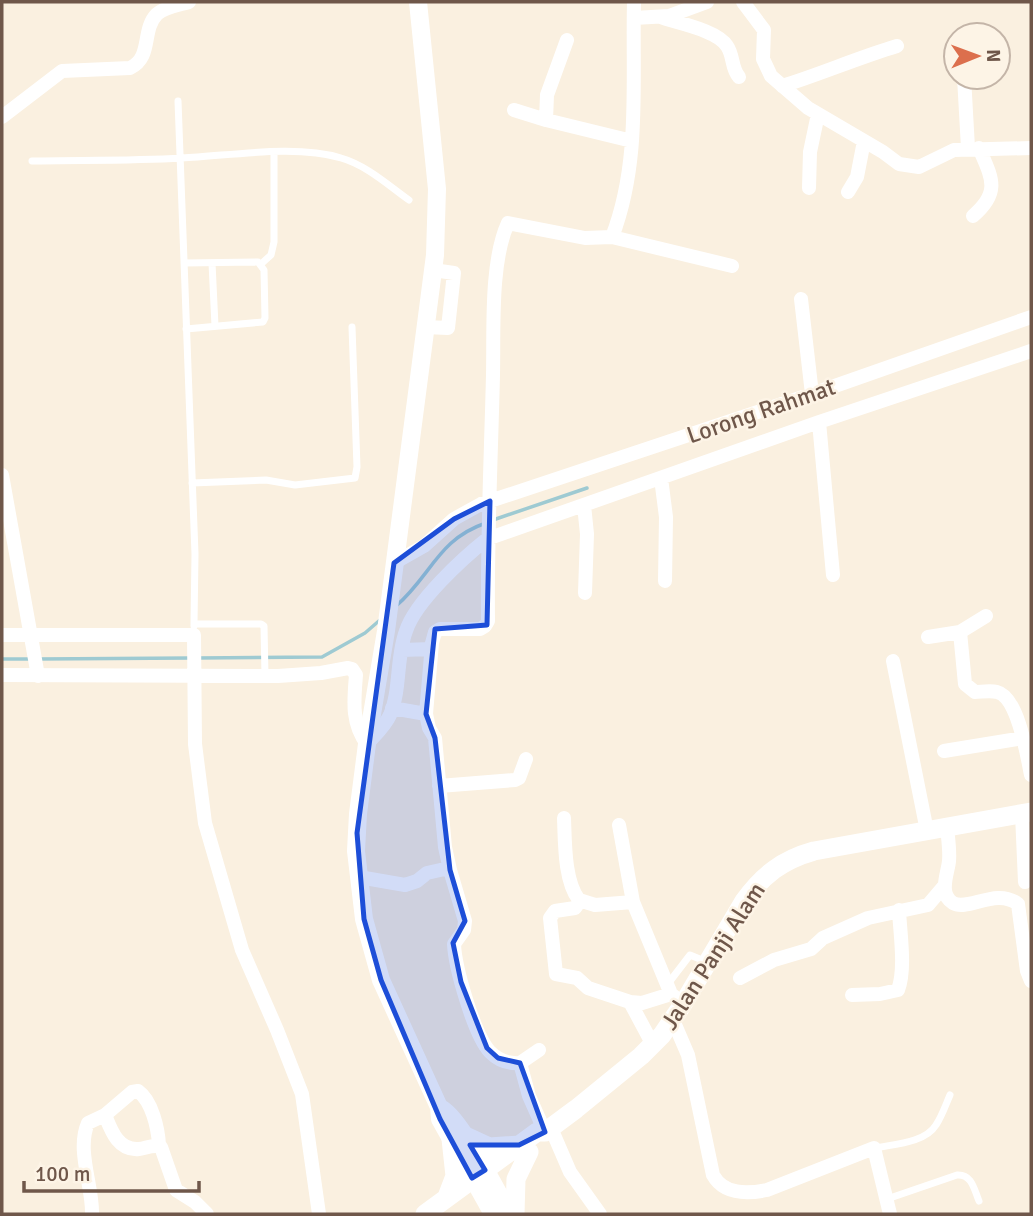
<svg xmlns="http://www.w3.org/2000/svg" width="1033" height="1216" viewBox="0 0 1033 1216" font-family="Signika,sans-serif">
<rect width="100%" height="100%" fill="#faf0e0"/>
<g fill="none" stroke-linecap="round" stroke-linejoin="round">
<!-- stream -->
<path stroke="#9ecad2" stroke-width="3.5" d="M493 520 587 488
M396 606C431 576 438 539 486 523
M198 658 322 657 365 633 380 620
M2 659H30
M37 659 191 658"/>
<!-- service -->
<path stroke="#fff" stroke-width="7" d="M178 101 195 554 194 624
M32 161C82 160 132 161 182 158 229 156 295 144 341 158 366 165 388 185 409 200
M184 263 258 262 264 270 265 318 263 322 186 329
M212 263 215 326
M261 264 271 255 274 242V153
M192 483 266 480 295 485 355 478 357 467 352 327
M194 626V624H261L264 626 265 676
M667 985 690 955 707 962
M875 1148C894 1144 925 1143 936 1125 942 1116 946 1104 950 1095
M887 1199 957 1175C972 1174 974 1189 979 1201"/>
<!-- minor -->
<path stroke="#fff" stroke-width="14" d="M743 2 764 30 763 59 771 76 808 108 883 152 899 164 919 167 954 150 1031 148
M660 17C677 23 717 30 727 46 734 56 731 68 739 77
M634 18 669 16 707 2
M567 40 547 95 546 120 632 141
M964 77 968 148
M782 86C821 74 857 58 897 46
M514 110 546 120
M2 117 62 71 130 68C153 57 141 30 157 14 165 7 179 5 189 2
M809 188 810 152 818 114
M848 192 857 177 864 141
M973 216C1001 192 992 178 979 148
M612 237 732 266
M801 299 812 394
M425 327 448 328 454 273 433 270
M819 422 833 575
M2 475 38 676
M661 478 666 517 665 581
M584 505 587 534 585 593
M394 563 424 546 454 519 481 504 812 394 1031 317
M960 632 986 616
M2 635H194L195 744 205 823 242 950 277 1030 302 1094 319 1214
M928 637 960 632 965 684 975 692C981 692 990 690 997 692 1018 697 1027 755 1031 775
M402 650 431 649
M893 661 927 831
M2 675 278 676 321 673 348 668 352 669 356 675C354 700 351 723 367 744 375 735 385 726 390 715 401 689 396 657 406 631 415 602 463 558 487 539L819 422 1031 351
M392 708 426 714
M944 751 1023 738
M439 786 515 780 519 778 526 759
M1022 814 1025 882
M564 818C565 841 564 881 579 900L595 905 633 902
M619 825 633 902 671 994 676 998
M947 827C948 838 950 850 949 861 948 873 938 894 953 903 968 912 996 887 1018 904L1027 971 1031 981
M359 877 405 885 417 881 427 873 449 868
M580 901 575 908 555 911 550 918 556 974 577 978 588 988 630 1002 642 1003 671 994
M740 978 774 960 811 949 823 938 868 918 928 905 945 885
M852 995 880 994 898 990C906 969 900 933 899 910
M630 1002 653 1045
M673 1020 688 1055 713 1175C724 1195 747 1194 767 1190L874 1148 890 1214
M539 1050 520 1063C509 1064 498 1060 490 1052 474 1035 455 967 454 944L464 930 465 921 450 870 445 847 435 738 429 728 426 714 432 643 435 632 440 629H480L485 626 488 621C487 539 491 457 493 375 494 331 490 262 508 223L585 238 612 237C641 162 632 81 634 2
M520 1063 529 1096 545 1132
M105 1115C111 1130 118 1151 139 1149 147 1148 153 1144 161 1147L176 1190 195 1202 207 1214
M551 1128 570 1172 600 1214
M92 1214C93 1186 76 1150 88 1123L105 1115 132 1092 138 1091C152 1101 158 1128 159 1145"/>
<!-- tertiary -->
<path stroke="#fff" stroke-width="18" d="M418 2 437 189 435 255 386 631 367 744 358 814 356 851 364 919 381 980 439 1107 440 1119 493 1214
M442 1109C462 1121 496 1191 510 1214"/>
<!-- secondary -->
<path stroke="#fff" stroke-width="19" d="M463 1135 489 1147 519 1145
M447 1197 455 1176 451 1139
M425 1214 537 1132H545L576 1109 641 1056 662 1035 683 1004 744 901C763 875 782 860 814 851L1031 812
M515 1214 516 1179 529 1152"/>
</g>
<!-- marked area -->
<path fill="#1d4ed8" fill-opacity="0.2" stroke="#1d4ed8" stroke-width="5" stroke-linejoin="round" d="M490 501 487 625 435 629 426 714 435 738 450 870 465 921 453 943 461 982 487 1048 498 1058 520 1063 545 1132 519 1145H470L485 1170 472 1178 440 1119 381 980 364 919 357 833 394 563 454 519Z"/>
<g text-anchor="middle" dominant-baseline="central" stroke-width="5" stroke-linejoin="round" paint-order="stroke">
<!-- street labels -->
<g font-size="24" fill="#6f574a" stroke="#fdf4e6">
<text transform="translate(761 411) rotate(-19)">Lorong Rahmat</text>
<text transform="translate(713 956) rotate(-57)">Jalan Panji Alam</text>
</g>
</g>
<!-- border -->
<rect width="1033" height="1216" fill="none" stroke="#6f574a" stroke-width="7"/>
<!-- north arrow -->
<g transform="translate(977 56) rotate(89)"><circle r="33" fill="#fdf4e6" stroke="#c4b5a8" stroke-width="2"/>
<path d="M0-5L12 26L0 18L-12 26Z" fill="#dc6f4d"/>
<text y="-10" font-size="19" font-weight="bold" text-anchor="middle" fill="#6f574a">N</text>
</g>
<!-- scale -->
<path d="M24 1181v10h175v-10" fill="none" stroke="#6f574a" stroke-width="3.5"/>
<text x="35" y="1181" font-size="21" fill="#6f574a" stroke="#fdf4e6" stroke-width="5" paint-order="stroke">100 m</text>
</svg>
